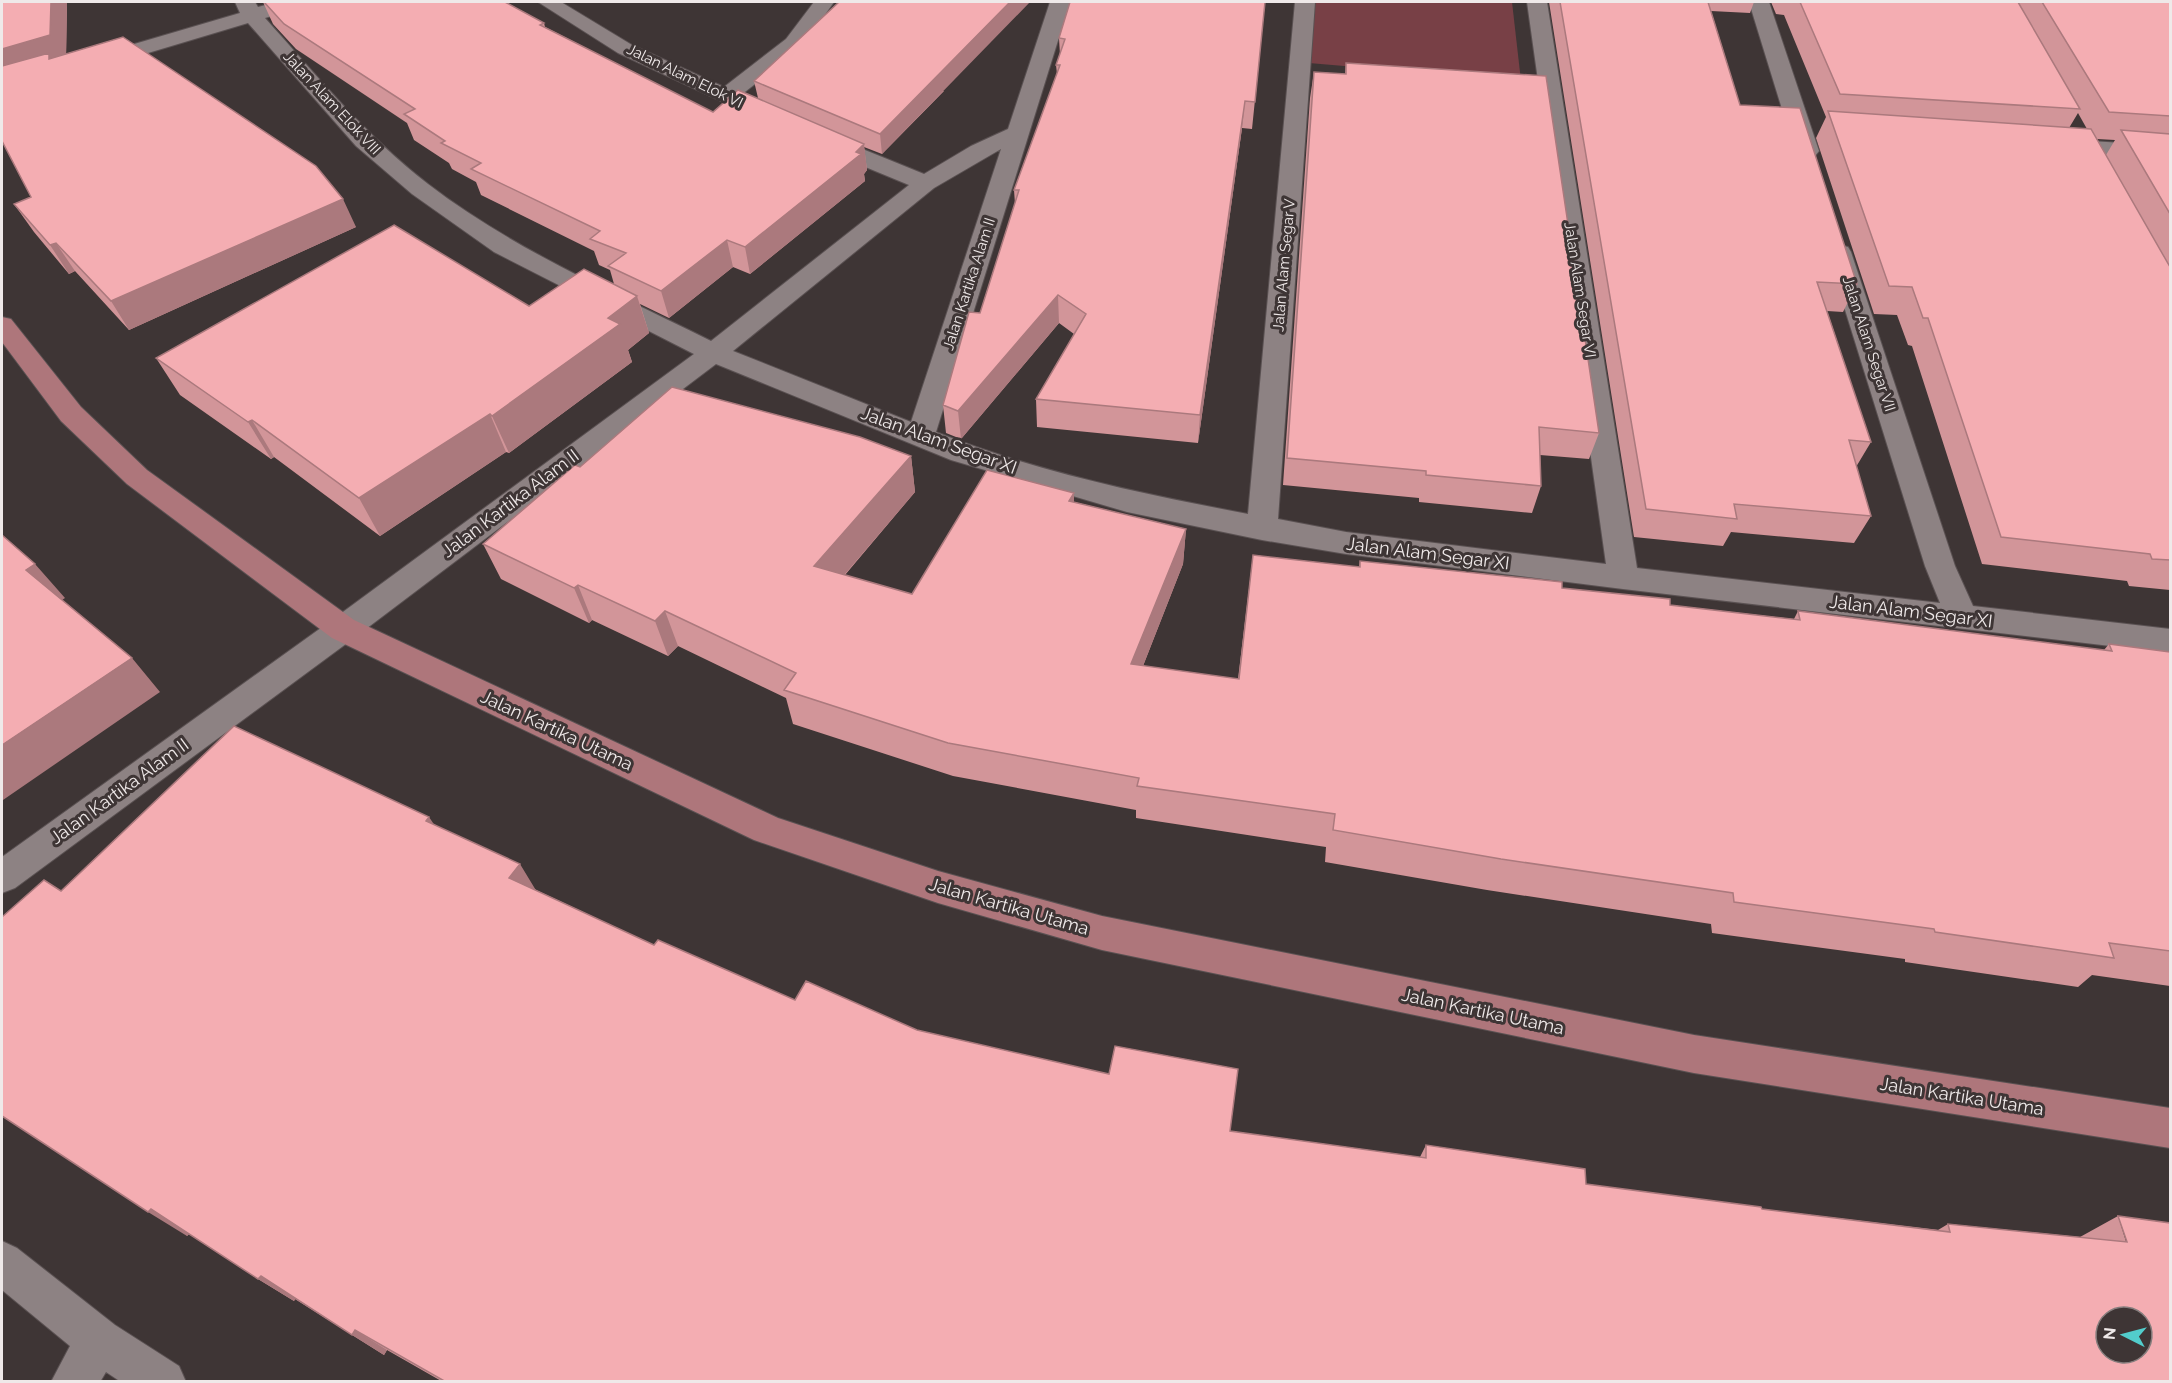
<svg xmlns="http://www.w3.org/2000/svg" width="2172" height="1383" viewBox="0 0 2172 1383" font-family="Raleway,sans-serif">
<rect width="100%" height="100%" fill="#3e3535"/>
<!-- green -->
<path fill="#784046" d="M1304 2H1512L1521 81 1297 62Z"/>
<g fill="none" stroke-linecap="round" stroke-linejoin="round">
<!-- minor casing -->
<g stroke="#5a5152" stroke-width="2">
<path id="minor" d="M235 2H255L258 7 277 2H307L304 6 265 18C317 76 367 137 428 184 514 250 615 293 711 341L909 185 817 147 814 142 817 137H833L924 174 971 146 1008 129 1050 2H1070L936 432C1037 472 1143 494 1248 514L1295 2H1315L1278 519 1346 532 1606 564 1527 2H1547L1637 568 1940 603 1925 566 1827 252 1830 247 1839 245 1848 247 1851 252 1955 566 1973 606 2170 629V653L1623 589 1346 554 1262 540 1127 512 951 460 716 364 354 638 15 888 2 893V857L332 620 694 354 494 252 412 194 356 146 248 23 98 68 90 67 87 62 90 57 240 13ZM1001 149 911 422 733 351 934 188Z
M538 2H561L632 45 724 87 786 39 814 2H834L801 48 741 95 778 112 781 117 778 122 770 124 618 53Z
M1749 2H1769L1819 151 1815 156H1799L1795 151Z
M2059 139 2170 146V160L2051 151 2048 146 2051 141Z
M2 1241 17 1248 115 1325 179 1366 186 1382H121L106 1372 100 1382H51L70 1346 2 1290Z"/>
</g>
<!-- major casing -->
<g stroke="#5a5152" stroke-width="2">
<path id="major" d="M2 317 11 319 81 407 147 470 354 620 778 818 938 871 1102 916 1694 1035 2170 1108V1148L1694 1073 1102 950 938 903 754 840 332 638 127 484 61 421 2 342Z"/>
</g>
<!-- minor -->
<use href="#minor" fill="#8d8283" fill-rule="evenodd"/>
<!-- major -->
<use href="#major" fill="#ae767b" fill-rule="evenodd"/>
</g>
<!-- wall -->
<path fill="#d29599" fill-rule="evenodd" d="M67 2 66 54 356 227 129 330 75 271 69 274 34 232 14 204 31 197Z
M263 2H505L544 23 545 27 713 112 758 98 754 81 944 91 882 154 864 147 867 170 864 174 865 181 750 274 733 267 669 318 640 304 649 333 628 350 632 362 509 453 506 452 380 536 274 457 271 459 180 395 156 358 529 306 614 284 610 270 599 265 594 251 481 195 476 182 452 169 449 163 414 140 407 123 296 49 273 24Z
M1265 2 1252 129 1242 128 1198 443 1037 427 1036 399 1074 334 1059 323 961 439 946 433 943 405 980 313 1015 204 1014 190 1057 74 1056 65 1060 55 1059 38Z
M1548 2H1754L1750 13 1711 11 1740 105 1857 284 1843 312 1827 311 1871 442 1856 467 1871 516 1854 543 1731 532 1723 546 1634 537 1549 2Z
M1771 2H2170V590L2129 586 2127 581 1982 564 1912 346 1908 345 1897 315 1874 314 1816 138 1826 117 1784 15 1776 14ZM2078 113 2087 129 2069 128ZM2097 139 2115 140 2106 155Z
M1346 63 1599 433 1589 459 1540 455 1541 486 1532 513 1419 502V498L1283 485 1310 98 1314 72 1345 74Z
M911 456 915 492 845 575 912 594 1074 502 1186 529 1183 564 1143 666 1238 679 1253 555 1359 567 1360 561 1562 588 1670 605 1794 619 1798 611 2104 650 2109 644 2170 652V986L2092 975 2078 987 1905 962V959L1712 933 1711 924 1487 890 1325 862 1326 847 1136 818V810L953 776 793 724 786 698 678 646 668 656 592 620 589 623 501 579 483 544 580 467Z
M434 824 536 890 654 945 795 1000 917 1030 1230 1131 1420 1157 1426 1145 1586 1184 1762 1209 1938 1230 1948 1224 2080 1237 2118 1216 2170 1382H443L387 1350 384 1355 295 1299 294 1301 258 1279 189 1234 187 1236 61 891Z"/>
<!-- shaded-wall -->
<path fill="#ab797d" d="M51 2H67L66 63 2 82V49Z
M1010 2H1030L882 154 880 134Z
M1245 101 1242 128 1198 443 1200 415Z
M864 144 867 170 864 174 865 181 750 274 745 247 856 152Z
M343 199 356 227 129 330 111 301Z
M727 240 733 267 669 318 661 291Z
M56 243 75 271 69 274 50 245Z
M1058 295 1059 323 961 439 958 411Z
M637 296 649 333 628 350 632 362 509 453 492 416 608 318Z
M490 414 506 452 380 536 359 498Z
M252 420 274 457 271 459 248 422Z
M911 456 915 492 822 601 814 566Z
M1074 493V529L1069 501Z
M1186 529 1183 564 1130 699 1131 664Z
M35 564 65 598 56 604 26 570Z
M578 585 592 620 589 623 574 588Z
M665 611 678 646 668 656 655 621Z
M132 658 160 692 3 800 2 799V745Z
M429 817 452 851 426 821Z
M520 864 540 897 509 878Z
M151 1209 190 1233 187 1236 148 1212Z
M261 1276 296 1298 294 1301 258 1279Z
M355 1330 387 1350 384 1355 352 1335Z"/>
<!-- building -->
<path fill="#f4adb2" stroke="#ab797d" stroke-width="1.5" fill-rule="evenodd" d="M2 2H51L50 35 2 49Z
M264 2H505L544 23 540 25 713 112 738 90 864 144 856 152 861 154 745 247 727 240 661 291 608 266 626 253 590 239 600 231 471 169 481 163 441 143 445 141 404 114 415 109 284 24Z
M839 2H1010L880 134 754 81Z
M1070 2H1265L1255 102 1245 101 1200 415 1036 399 1086 314 1058 295 958 411 943 405 969 312 980 313 1019 190H1014L1060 65H1056L1065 39 1059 38Z
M1560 2H1708L1740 105 1800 108 1857 284 1817 282 1871 442 1849 440 1871 516 1734 504 1737 519 1646 509Z
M1800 2H2018L2080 109 1840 94Z
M2042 2H2170V116L2109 112Z
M123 37 316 166 343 199 111 301 56 243 50 245 14 204 31 197 2 141V66L49 53V59Z
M1346 63 1546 76 1599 433 1539 427 1541 486 1426 475V471L1287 458 1314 72 1346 74Z
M1828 111 2091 129 2170 267V560L2152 559 2150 554 2001 537 1928 318H1923L1912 287 1889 286Z
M2121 130 2170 134V214Z
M394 225 529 306 584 269 637 296 608 318 620 324 492 416 490 414 359 498 252 420 248 422 156 358Z
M672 387 860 437 911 456 814 566 912 594 987 470 1074 493 1069 501 1186 529 1131 664 1239 679 1253 555 1360 567V561L1562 582V588L1670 599V605L1800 620 1798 611 2112 651 2109 644 2170 652V951L2109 943 2114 958 1935 932 1934 929 1734 902 1733 893 1501 859 1333 830 1335 814 1137 786 1139 778 948 743 784 690 796 673 665 611 655 621 578 585 574 588 483 544 575 465 580 467Z
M2 535 35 564 26 570 132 658 2 745Z
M234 726 429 817 426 821 520 864 509 878 654 945 658 940 795 1000 806 981 917 1030 1109 1074 1115 1046 1238 1069 1230 1131 1426 1158V1145L1585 1169 1586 1184 1761 1207 1762 1209 1950 1232 1948 1224 2127 1242 2118 1216 2170 1223V1382H446L355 1330 352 1335 261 1276 258 1279 151 1209 148 1212 2 1116V917L44 880 61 891ZM2106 1317H2142V1353H2106Z"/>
<g text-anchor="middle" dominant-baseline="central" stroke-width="6" stroke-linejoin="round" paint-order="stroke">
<!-- far-street labels -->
<g font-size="15" fill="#efe9e9" stroke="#3e3535">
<text transform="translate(685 76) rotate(26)">Jalan Alam Elok VI</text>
<text transform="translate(332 103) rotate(47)">Jalan Alam Elok VIII</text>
<text transform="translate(1284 265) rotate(-85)">Jalan Alam Segar V</text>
<text transform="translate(969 284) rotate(-72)">Jalan Kartika Alam II</text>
<text transform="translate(1580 290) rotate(81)">Jalan Alam Segar VI</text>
<text transform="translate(1869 344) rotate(72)">Jalan Alam Segar VII</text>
</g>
<!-- street labels -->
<g font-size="18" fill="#efe9e9" stroke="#3e3535">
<text transform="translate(939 440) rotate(20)">Jalan Alam Segar XI</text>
<text transform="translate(510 503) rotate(-37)">Jalan Kartika Alam II</text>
<text transform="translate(1428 553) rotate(7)">Jalan Alam Segar XI</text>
<text transform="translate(1911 611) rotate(7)">Jalan Alam Segar XI</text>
<text transform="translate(557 730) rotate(25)">Jalan Kartika Utama</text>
<text transform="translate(119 791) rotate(-36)">Jalan Kartika Alam II</text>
<text transform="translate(1009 906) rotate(16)">Jalan Kartika Utama</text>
<text transform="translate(1483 1011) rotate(12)">Jalan Kartika Utama</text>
<text transform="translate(1962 1096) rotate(9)">Jalan Kartika Utama</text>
</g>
</g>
<!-- border -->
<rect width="2172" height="1383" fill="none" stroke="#efe9e9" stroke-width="6"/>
<!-- north arrow -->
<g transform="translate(2124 1335) rotate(276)"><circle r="28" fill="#3e3535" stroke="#857d7d" stroke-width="1.5"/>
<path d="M0-4.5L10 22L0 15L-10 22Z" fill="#52cdcc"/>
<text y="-9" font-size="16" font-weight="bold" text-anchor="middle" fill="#efe9e9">N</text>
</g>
</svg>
